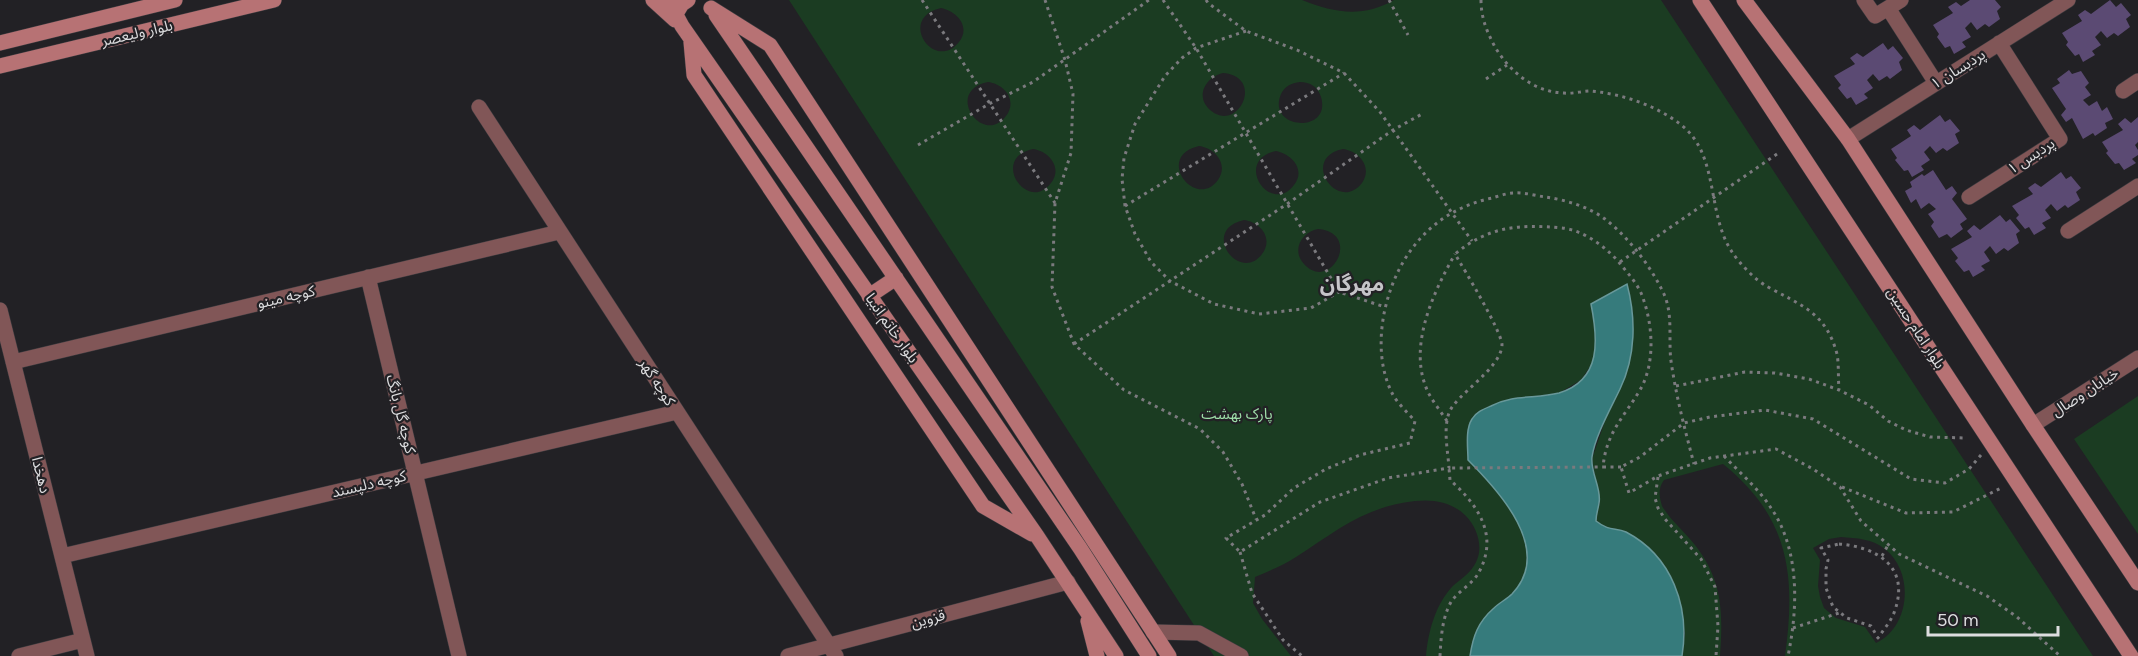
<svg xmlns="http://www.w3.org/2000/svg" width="2138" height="656" viewBox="0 0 2138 656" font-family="Figtree,'Noto Sans Arabic',sans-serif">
<rect width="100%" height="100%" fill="#222125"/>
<!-- green -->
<path fill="#1b3c22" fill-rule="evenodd" d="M789 0H1302C1334 13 1363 18 1394 0H1661L2093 656H1785C1796 576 1790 518 1723 464L1664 480C1658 488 1659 496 1662 506 1671 521 1685 532 1695 545 1723 581 1723 613 1720 656H1682L1685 632 1624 531C1613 531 1605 528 1596 521V510L1600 503 1592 459 1608 412 1621 387 1633 343 1630 298 1591 304 1596 328V347L1593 362 1581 380 1559 393 1537 396 1469 460C1499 491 1554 550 1512 594 1507 599 1499 603 1494 608 1478 622 1473 636 1470 656H1426C1428 633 1435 606 1451 588 1463 576 1475 572 1479 553 1481 540 1475 525 1466 516 1452 502 1434 499 1415 501 1364 507 1338 530 1296 557 1284 565 1269 571 1255 577L1253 603 1262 619 1291 656H1214ZM941 8C957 11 971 27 959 42 935 73 896 18 941 8ZM1223 73C1267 77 1236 137 1208 108 1195 94 1208 76 1223 73ZM988 82C1004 84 1018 100 1006 116 983 147 943 91 988 82ZM1300 82C1310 82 1318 87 1321 97 1332 134 1266 130 1281 94 1285 86 1291 83 1300 82ZM1199 146C1215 148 1229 164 1218 180 1195 211 1154 156 1199 146ZM1033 149C1049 151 1063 168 1051 183 1028 214 989 158 1033 149ZM1343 149C1359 151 1373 167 1362 183 1338 214 1299 158 1343 149ZM1276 151C1292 154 1306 170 1294 185 1271 216 1232 161 1276 151ZM1244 220C1260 222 1274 238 1262 254 1240 284 1199 230 1244 220ZM1318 229C1363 233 1330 293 1304 264 1291 250 1302 232 1318 229ZM1841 537C1856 538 1873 539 1885 549 1915 573 1910 627 1876 643L1865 627 1836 618 1824 608 1820 597 1818 586 1820 560 1813 548 1829 539Z
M2138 396V534L2074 439Z"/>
<!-- water -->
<path fill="#367b7c" stroke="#68989a" stroke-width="1.5" d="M1627 284C1636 318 1636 356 1620 389 1611 408 1595 436 1592 457 1590 472 1602 489 1599 503 1598 510 1596 514 1596 521 1610 532 1615 527 1626 532 1672 556 1690 607 1682 656H1470C1473 636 1478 622 1494 608 1499 603 1507 599 1512 594 1554 550 1499 491 1468 460 1468 448 1465 430 1472 419 1476 412 1484 409 1491 406 1514 394 1535 399 1559 393 1602 380 1598 339 1591 304Z"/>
<!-- building -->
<path fill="#5b4a73" d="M1970 0H1995L2001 7 1997 11 2000 19 1989 27 1985 24 1977 30 1971 22 1965 28 1971 37 1962 42 1966 47 1954 54 1950 46 1945 48 1937 37 1939 34 1933 25 1953 13 1948 7 1956 2 1961 6Z
M2110 0 2116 7 2121 3 2131 15 2126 19 2130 27 2118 36 2114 33 2107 38 2101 31 2095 37 2101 45 2092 51 2095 55 2083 62 2079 54 2075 56 2066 45 2068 42 2062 33 2082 21 2078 15 2085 10 2091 14Z
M1883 43 1888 50 1893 46 1903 58 1899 62 1902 70 1890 79 1887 76 1879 81 1873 74 1867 80 1873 88 1864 94 1868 98 1856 105 1851 97 1847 99 1838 88 1841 85 1834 76 1855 64 1850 58 1857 53 1863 57Z
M2069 70 2072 74 2081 71 2089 83 2085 87 2091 95 2083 100 2089 106 2097 101 2102 111 2107 107 2113 119 2105 123 2107 128 2095 136 2093 133 2083 139 2072 118 2066 122 2061 115 2066 109 2052 88 2060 83 2057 79Z
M1940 115 1945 122 1950 119 1960 131 1955 134 1959 143 1947 151 1943 148 1936 153 1930 146 1924 152 1930 160 1921 166 1924 170 1912 177 1908 170 1904 171 1895 160 1897 158 1891 149 1911 136 1907 130 1914 125 1920 130Z
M2138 117V142L2135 145 2138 150V155L2132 159 2136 163 2124 170 2119 163 2115 164 2106 153 2108 151 2102 142 2123 130 2118 124 2125 118 2131 123Z
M1933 170 1946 190 1952 186 1957 193 1952 199 1967 219 1960 224 1963 229 1951 238 1947 234 1939 238 1931 226 1934 222 1928 214 1936 209 1929 203 1921 209 1916 199 1911 203 1905 191 1912 187 1910 182 1922 174 1924 176Z
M2061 172 2066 179 2071 176 2081 188 2076 192 2080 200 2068 208 2065 205 2057 211 2051 204 2045 210 2051 218 2042 223 2046 228 2034 235 2029 227 2025 229 2016 218 2019 215 2012 206 2033 194 2028 188 2035 183 2041 187Z
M2000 215 2006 222 2010 219 2020 231 2016 234 2019 243 2008 251 2004 248 1996 254 1990 246 1984 252 1990 261 1981 266 1985 270 1973 277 1969 270 1964 272 1955 261 1958 258 1951 249 1972 237 1967 231 1974 225 1980 230Z"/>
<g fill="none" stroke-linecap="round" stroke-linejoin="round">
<!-- street casing -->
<g stroke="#3c3b3f" stroke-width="16">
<path id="street" d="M1864 0 1875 16 1901 0
M1888 8 1936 83
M2123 91 2138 81
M479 107 836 656
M1848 139 2068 0
M1969 197 2060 139 1999 43
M2068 231 2138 186
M368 277 459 656
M0 310 87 656
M13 362 559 232
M2033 425 2138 358
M62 556 677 412
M1153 632 1199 633 1241 656
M19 656 83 640
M788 656 1068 582"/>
</g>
<!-- secondary casing -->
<g stroke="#3c3b3f" stroke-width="16">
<path id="secondary" d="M653 0 675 20
M668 0 682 26 1037 536 1116 656
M1700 0 2131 656
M1744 0 1848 139 2033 425 2138 583
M711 8 770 45 1169 656
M676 14 682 4 688 0
M716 15 1080 548 1149 656
M691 42 694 75 983 506 1032 534
M0 43 175 0
M0 66 274 0
M869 296 896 278
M1088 621 1097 656"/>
</g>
<!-- path -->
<path stroke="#7b7a7e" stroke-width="3" stroke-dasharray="3 4.5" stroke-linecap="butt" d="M922 0 1055 203
M1045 0 1065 60 1073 94 1071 153 1055 203 1052 287 1074 344 1124 390 1200 429 1223 452 1242 484 1256 519
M1163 0 1196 48 1339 292 1385 307
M1206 0 1208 3 1246 31 1297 50 1344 73 1380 112 1472 241
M1389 0 1408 35
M1481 0C1481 18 1487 32 1495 47 1510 72 1534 92 1564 93 1573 94 1582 91 1591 91 1622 94 1655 105 1680 124 1720 154 1706 213 1732 252 1740 264 1755 280 1768 287 1800 305 1826 312 1837 354 1839 365 1838 378 1839 390
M1246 31 1196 48 1182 58 1165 76 1135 124 1124 158 1122 179 1125 206 1135 234 1151 262 1170 281 1214 304 1259 314 1311 308 1339 292
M1486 79 1507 65
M918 145 989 104 1033 82 1149 0
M1125 206 1344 73
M1620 262 1780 152
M1074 344 1287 204 1393 130 1422 114
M1676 386 1745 372 1775 373 1809 379 1839 390 1869 405 1888 421 1906 430 1930 437 1967 438
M1447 421C1441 412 1434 403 1429 394 1406 349 1433 293 1455 254
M1981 455 1969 469 1945 483 1911 479 1813 419 1765 410 1710 417 1684 423 1640 457 1621 467 1629 493 1658 476 1710 458 1776 449 1813 469 1840 487 1861 521 1899 554 1987 596 2017 617 2060 656
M1724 456C1740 473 1759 489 1771 508 1800 550 1798 608 1788 656
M1621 467H1603C1606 433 1624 417 1640 390 1655 364 1653 328 1644 301 1640 287 1631 277 1622 266 1609 249 1584 230 1562 228 1519 224 1489 226 1455 254 1464 269 1502 332 1502 345 1501 369 1455 395 1449 413 1443 429 1448 452 1449 468L1388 478 1320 502 1240 552 1226 538 1265 515 1294 488 1326 469 1360 455 1410 443 1415 421C1408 413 1397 403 1392 393 1379 367 1379 336 1385 309 1398 252 1435 210 1492 198 1499 196 1507 193 1514 193 1524 192 1536 196 1546 197 1566 200 1589 207 1605 219 1628 237 1649 264 1662 290 1674 312 1668 338 1671 361 1676 396 1685 430 1694 464
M1658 477 1655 498 1658 508 1665 519 1701 559 1715 587 1718 626 1716 656
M1842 487 1906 513 1953 512 2001 488
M1839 544C1876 547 1910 566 1895 610 1892 620 1884 629 1878 638L1871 626 1847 618 1833 607 1826 588V569L1828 560 1821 548Z
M1240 552 1252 593 1283 640 1302 656
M1882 556 1888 545
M1793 628 1839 613
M1440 656C1441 638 1442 618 1451 602 1458 591 1473 584 1479 572 1499 535 1478 505 1450 480L1449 468 1603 467"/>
<!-- street -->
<use href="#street" stroke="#815657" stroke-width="15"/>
<!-- secondary -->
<use href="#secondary" stroke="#b77274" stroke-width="15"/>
</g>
<g text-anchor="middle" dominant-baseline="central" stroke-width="4.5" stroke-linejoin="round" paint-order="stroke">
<!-- street labels -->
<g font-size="15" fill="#dddddf" stroke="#222125">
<text transform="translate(137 33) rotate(-13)">بلوار ولیعصر</text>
<text transform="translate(1958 69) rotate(-32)">پردیسان ۱</text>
<text transform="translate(2031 156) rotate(-33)">پردیس ۱</text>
<text transform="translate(286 297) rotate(-13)">کوچه مینو</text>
<text transform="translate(892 328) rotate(55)">بلوار خاتم انبیا</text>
<text transform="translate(1916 328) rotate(57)">بلوار امام حسین</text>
<text transform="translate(657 382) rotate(57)">کوچه گهر</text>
<text transform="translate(2085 392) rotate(-33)">خیابان وصال</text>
<text transform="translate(401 414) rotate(76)">کوچه گل بانگ</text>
<text transform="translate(41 475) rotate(76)">دهخدا</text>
<text transform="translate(369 484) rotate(-13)">کوچه دلپسند</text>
<text transform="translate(928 619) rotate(-15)">قزوین</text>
</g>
<!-- park labels -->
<g font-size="15" fill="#9edea9" stroke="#222125">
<text x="1237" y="414">پارک بهشت</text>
</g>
<!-- district labels -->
<g font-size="21" font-weight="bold" fill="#c5c4c8" stroke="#222125">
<text x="1352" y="283">مهرگان</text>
</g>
</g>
<!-- scale -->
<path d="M1928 626v9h130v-9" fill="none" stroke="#dddddf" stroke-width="3"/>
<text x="1937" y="626" font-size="18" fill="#dddddf" stroke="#222125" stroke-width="4.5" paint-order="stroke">50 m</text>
</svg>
